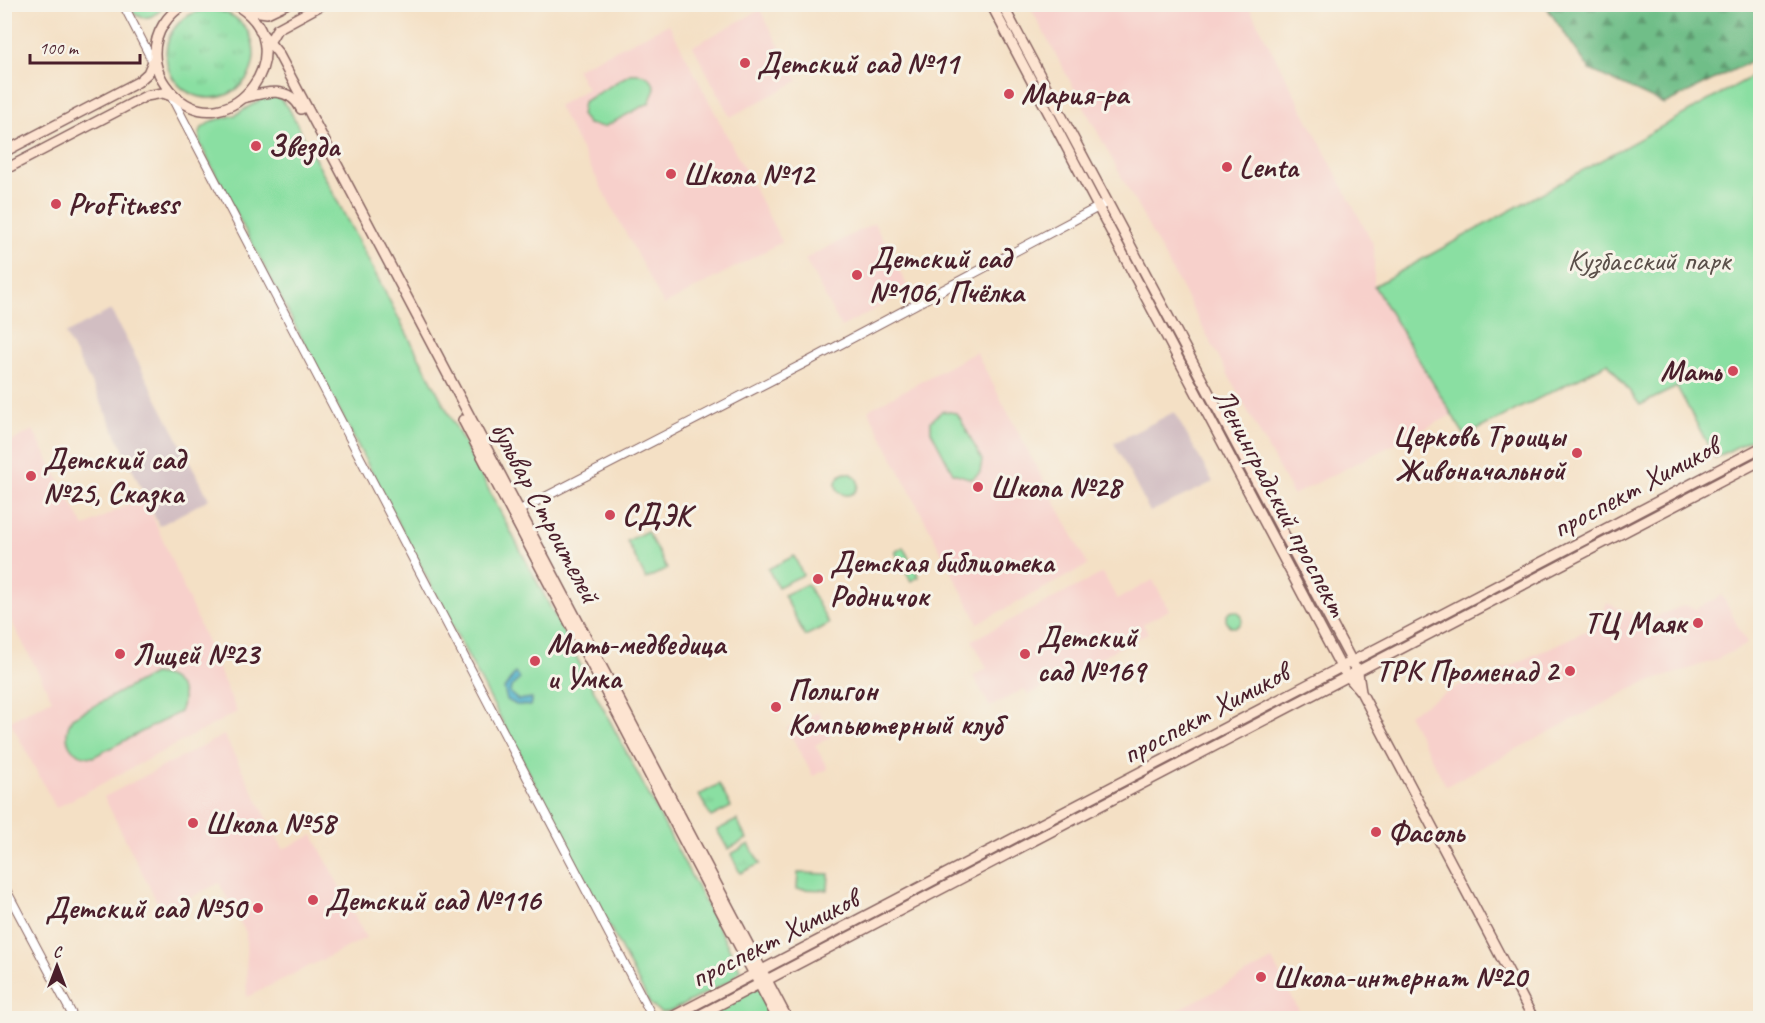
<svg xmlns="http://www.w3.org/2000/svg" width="1765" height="1023" viewBox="0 0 1765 1023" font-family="Caveat,sans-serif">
<defs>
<pattern id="grass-tufts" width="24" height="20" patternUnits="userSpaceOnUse" patternTransform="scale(1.5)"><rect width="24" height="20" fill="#8adfa2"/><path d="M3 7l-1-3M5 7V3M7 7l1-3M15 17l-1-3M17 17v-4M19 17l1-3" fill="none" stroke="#79bf8c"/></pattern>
<pattern id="forest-firs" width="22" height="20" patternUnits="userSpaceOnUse" patternTransform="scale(1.5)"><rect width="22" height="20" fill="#6fbe88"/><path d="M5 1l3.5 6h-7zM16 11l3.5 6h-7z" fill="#5d9a6f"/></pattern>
</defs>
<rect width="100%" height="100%" fill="#f7f3e8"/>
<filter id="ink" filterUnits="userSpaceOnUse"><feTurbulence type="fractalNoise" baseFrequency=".0167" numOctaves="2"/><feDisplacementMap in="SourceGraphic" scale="12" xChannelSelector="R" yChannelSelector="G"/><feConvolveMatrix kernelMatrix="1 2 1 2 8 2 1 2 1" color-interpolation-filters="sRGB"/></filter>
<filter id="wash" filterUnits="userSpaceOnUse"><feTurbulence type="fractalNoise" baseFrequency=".008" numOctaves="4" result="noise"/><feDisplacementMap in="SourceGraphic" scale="24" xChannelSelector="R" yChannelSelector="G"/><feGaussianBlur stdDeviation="1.35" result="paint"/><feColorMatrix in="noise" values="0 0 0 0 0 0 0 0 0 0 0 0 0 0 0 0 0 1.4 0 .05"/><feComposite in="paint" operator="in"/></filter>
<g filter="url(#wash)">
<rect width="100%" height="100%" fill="#f4e0c5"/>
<!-- built -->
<path fill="#f7d0cb" d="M1029 5H1248L1374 246V286L1452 415 1293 495Z
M760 10 798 81 730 117 693 46Z
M669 24 782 242 664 305 558 106 587 89 576 69Z
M874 223 910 291 841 327 805 259Z
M976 352 1088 565 978 623 868 410Z
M33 430 84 527 144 496 237 712 56 808 10 721 52 699 5 609V445Z
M1103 573 1117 599 1153 580 1169 610 1143 624 1148 633 1028 695 1024 689 990 707 973 676 987 668 972 640Z
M1722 595 1747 644 1713 661 1639 685 1446 786 1408 714 1471 679 1489 676 1596 626 1607 603 1646 620 1685 605 1696 609Z
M818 712 831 737 815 745 828 769 813 776 787 728Z
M224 735 283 849 313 835 366 938 247 997 246 933 219 883 162 912 104 797Z
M1272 960 1303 1018H1162L1207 995Z"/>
<!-- industrial -->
<path fill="#d2bec2" d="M111 310 209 499 159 526 98 396 65 334Z
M1174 412 1213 482 1150 512 1114 443Z"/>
<!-- grass -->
<path fill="url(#grass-tufts)" stroke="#6a7f66" stroke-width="1.5" d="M166 54a44 44 0 1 1 88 0a44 44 0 1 1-88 0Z
M719 784 731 807 711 817 699 795Z
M737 820 747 839 728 849 717 830Z
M749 844 760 864 740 873 731 854Z"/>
<!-- forest -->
<path fill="url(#forest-firs)" stroke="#5c6e5a" stroke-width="1.5" d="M1545 5H1760V57L1664 104 1590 70Z"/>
<!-- park -->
<path fill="#8adfa2" stroke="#6a7f66" stroke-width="1.5" d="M129 5H166C156 15 148 22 134 14Z
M1760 72V435L1715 458 1677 387 1640 405 1608 363 1465 436 1374 286Z
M630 74C642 73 652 75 655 89L649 103 604 127 588 124 581 115 583 102Z
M277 96 288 107 740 969 732 980 671 1011 661 1013 650 1004 200 144 199 133 202 128 212 121 235 115 265 97Z
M942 411 956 413 960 418 982 460 980 472 972 479 953 473 931 431V421Z
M836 484a11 11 0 1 1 22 0a11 11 0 1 1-22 0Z
M647 531 667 569 646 579 627 541Z
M903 547 919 577 911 581 895 552Z
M794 556 803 575 778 587 768 569Z
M807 584 829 624 805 636 784 595Z
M1226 619a8 8 0 1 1 16 0a8 8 0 1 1-16 0Z
M153 674C174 675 190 690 180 712L93 757C69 756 61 739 72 718Z
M798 873 829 874 828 890 797 889Z
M759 985 777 1018H694Z"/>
<!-- water -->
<path fill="#49b0c8" stroke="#4a687a" stroke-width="1.5" d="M515 673 520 679 511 687 510 693 518 700 532 698 530 706 516 705 507 700 504 689Z"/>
</g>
<g filter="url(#ink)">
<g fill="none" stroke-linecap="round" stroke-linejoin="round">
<!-- tertiary casing -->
<g stroke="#866361" stroke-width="10">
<path id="tertiary" d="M123 4 154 64
M170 94 653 1018
M514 513 811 360 1106 203
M4 886 74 1018"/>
</g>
<!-- secondary casing -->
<g stroke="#866361" stroke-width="12">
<path id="secondary" d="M185 4C167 14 155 33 155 53 155 69 162 83 173 94 230 151 310 45 234 4
M991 4 1342 669 1361 692 1533 1018
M1002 4 1358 673 1361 692
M246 10 267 13 286 4
M260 31 278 53 303 100 787 1018
M267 46 277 29 323 4
M243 98C265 92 289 85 301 109
M4 152 138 82 148 73 154 59
M4 170 146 96 163 93 174 97
M463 420 777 1018
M670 1018 1760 448
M694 1018 1760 461"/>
</g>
<!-- tertiary -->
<use href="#tertiary" stroke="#fff" stroke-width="8"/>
<!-- secondary -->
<use href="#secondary" stroke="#fde4d1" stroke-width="9"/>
</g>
</g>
<!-- markers -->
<g fill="#d1495b" stroke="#f7f3e8" stroke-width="2">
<circle cx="745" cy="63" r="6"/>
<circle cx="1009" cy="94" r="6"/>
<circle cx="256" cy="146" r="6"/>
<circle cx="1227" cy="167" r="6"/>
<circle cx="671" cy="174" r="6"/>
<circle cx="56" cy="204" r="6"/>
<circle cx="857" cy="275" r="6"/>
<circle cx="1733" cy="371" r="6"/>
<circle cx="1577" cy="453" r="6"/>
<circle cx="31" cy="476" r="6"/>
<circle cx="978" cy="487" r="6"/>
<circle cx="610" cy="515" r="6"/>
<circle cx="818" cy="579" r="6"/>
<circle cx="1698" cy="623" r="6"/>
<circle cx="120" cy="654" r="6"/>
<circle cx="1025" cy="654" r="6"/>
<circle cx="535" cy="661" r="6"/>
<circle cx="1570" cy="671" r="6"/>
<circle cx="776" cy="707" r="6"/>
<circle cx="193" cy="823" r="6"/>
<circle cx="1376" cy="832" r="6"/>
<circle cx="313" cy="900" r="6"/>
<circle cx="258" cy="908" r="6"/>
<circle cx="1261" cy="977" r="6"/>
</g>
<g text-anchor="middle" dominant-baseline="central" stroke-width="6" stroke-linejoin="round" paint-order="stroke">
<!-- poi labels -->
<g font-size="30" font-weight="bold" fill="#4a1f2b" stroke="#f7f3e8" text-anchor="start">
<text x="757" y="63">Детский сад №11</text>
<text x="1021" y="94">Мария-ра</text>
<text x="268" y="146">Звезда</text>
<text x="1239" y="167">Lenta</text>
<text x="683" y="174">Школа №12</text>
<text x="68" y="204">ProFitness</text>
<text x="869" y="258">Детский сад<tspan x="869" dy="34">№106, Пчёлка</tspan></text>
<text x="1721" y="371" text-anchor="end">Мать</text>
<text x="1565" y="436" text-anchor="end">Церковь Троицы<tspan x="1565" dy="34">Живоначальной</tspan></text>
<text x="43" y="459">Детский сад<tspan x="43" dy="34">№25, Сказка</tspan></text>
<text x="990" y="487">Школа №28</text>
<text x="622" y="515">СДЭК</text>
<text x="830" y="562">Детская библиотека<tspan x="830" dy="34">Родничок</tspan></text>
<text x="1686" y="623" text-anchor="end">ТЦ Маяк</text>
<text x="1037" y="637">Детский<tspan x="1037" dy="34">сад №169</tspan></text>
<text x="547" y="644">Мать-медведица<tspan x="547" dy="34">и Умка</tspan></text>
<text x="132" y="654">Лицей №23</text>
<text x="1558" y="671" text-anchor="end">ТРК Променад 2</text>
<text x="788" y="690">Полигон<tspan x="788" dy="34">Компьютерный клуб</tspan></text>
<text x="205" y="823">Школа №58</text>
<text x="1388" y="832">Фасоль</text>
<text x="325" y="900">Детский сад №116</text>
<text x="246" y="908" text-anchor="end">Детский сад №50</text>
<text x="1273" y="977">Школа-интернат №20</text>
</g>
<!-- park labels -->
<g font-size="30" fill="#5a4f49" stroke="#f7f3e8">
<text x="1649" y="260">Кузбасский парк</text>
</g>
<!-- street labels -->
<g font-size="30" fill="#4a1f2b" stroke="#f7f3e8">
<text transform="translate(1635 487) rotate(-28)">проспект Химиков</text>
<text transform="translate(1281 502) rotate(62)">Ленинградский проспект</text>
<text transform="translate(546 512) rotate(62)">бульвар Строителей</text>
<text transform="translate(1205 713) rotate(-28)">проспект Химиков</text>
<text transform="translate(774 938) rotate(-27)">проспект Химиков</text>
</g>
</g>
<!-- margin -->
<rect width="1765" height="1023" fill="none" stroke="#f7f3e8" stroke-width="24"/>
<!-- north arrow -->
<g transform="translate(57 966)" stroke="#f7f3e8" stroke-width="4.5" paint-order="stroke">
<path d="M0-4.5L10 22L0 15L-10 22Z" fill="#4a1f2b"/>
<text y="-9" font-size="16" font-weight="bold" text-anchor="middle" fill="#4a1f2b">С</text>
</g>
<!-- scale -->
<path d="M30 54v9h110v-9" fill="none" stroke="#4a1f2b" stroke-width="3"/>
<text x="39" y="54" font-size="18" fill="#4a1f2b" stroke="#f7f3e8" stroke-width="4.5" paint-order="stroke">100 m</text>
</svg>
